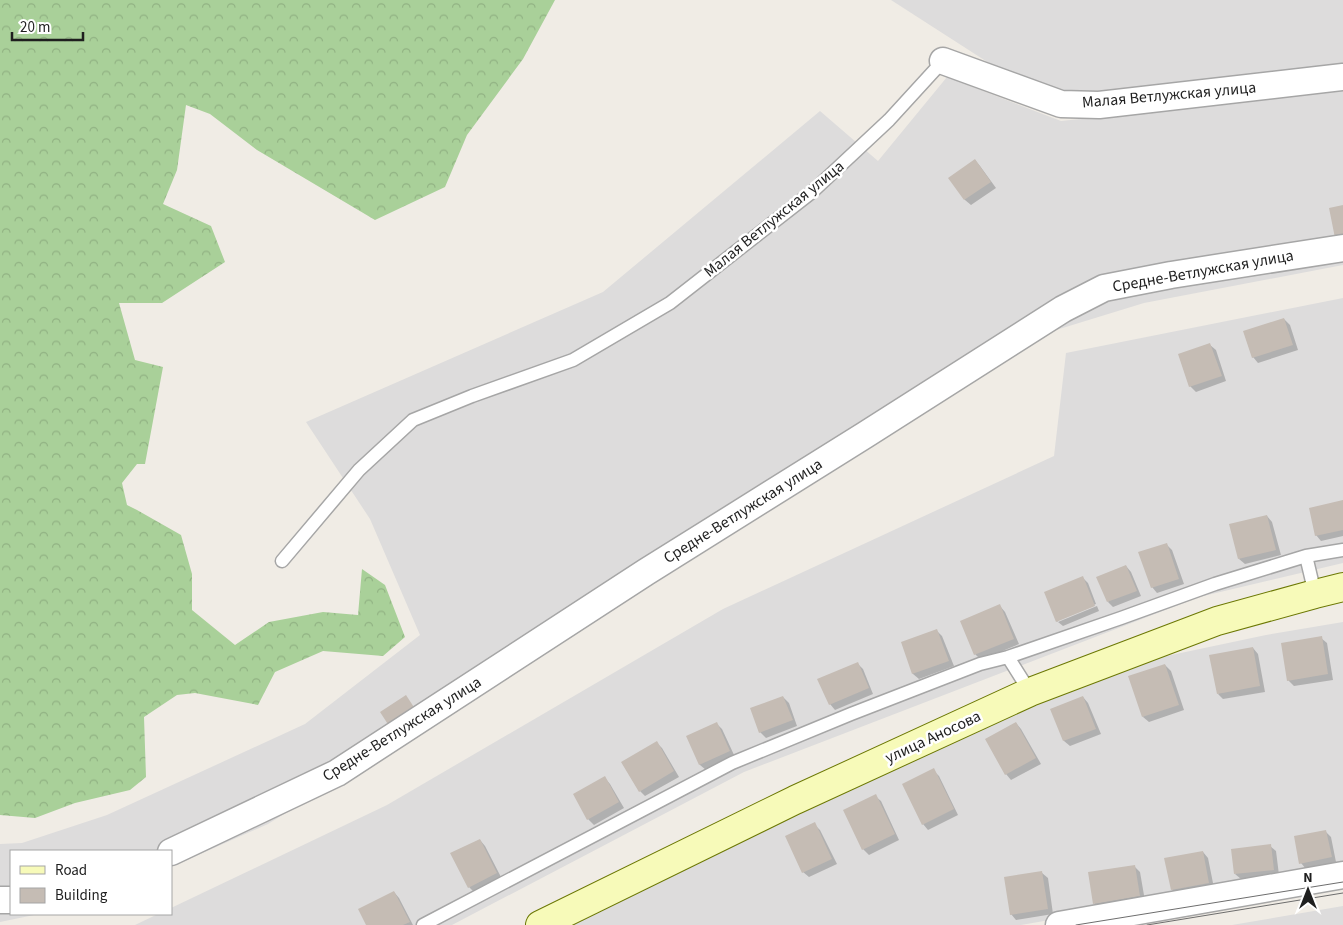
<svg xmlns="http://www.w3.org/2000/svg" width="1343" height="925" viewBox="0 0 1343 925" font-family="'Source Sans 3',sans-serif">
<defs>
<pattern id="forest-crowns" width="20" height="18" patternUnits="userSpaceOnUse" patternTransform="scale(1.25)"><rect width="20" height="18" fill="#a9d099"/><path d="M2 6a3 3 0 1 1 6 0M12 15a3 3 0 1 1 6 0" fill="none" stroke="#91b283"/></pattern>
</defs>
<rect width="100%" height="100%" fill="#f0ece5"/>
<!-- residential -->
<path fill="#dddcdc" d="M891 0H1343V67L1194 83 1074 94 1006 74Z
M947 77 1061 121 1343 91V265L1144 303 1030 338 488 687 268 824 171 867V851H11V914H39L0 922V844L22 843 107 815 305 724 420 635 370 519 306 422 603 292 820 111 878 161Z
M1343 298V563L1199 597 744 772 452 925H135L158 914H171V908L387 805 723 609 1054 456 1066 353Z
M1343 622V869L1021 925H567L877 772 1042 699 1157 658 1266 635Z
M1343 906V925H1232Z"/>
<!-- forest -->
<path fill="url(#forest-crowns)" d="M0 0H555L523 59 467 135 445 187 375 220 257 150 210 114 186 105 177 170 163 204 211 226 225 262 162 303H119L135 360 163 367 145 464H137L122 483 127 505 137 510 181 535 192 574V610L235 645 269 622 323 612 358 615 362 569 385 585 405 637 383 656 323 651 275 672 258 705 195 693 177 695 144 717 146 777 130 790 75 803 35 818 0 815Z"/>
<!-- shadow -->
<path fill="#0003" d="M975 160 980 166 996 188 971 205 965 200 950 178Z
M1284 319 1290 325 1298 350 1258 363 1253 357Z
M1210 345 1216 350 1226 381 1196 392 1190 386Z
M1343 501V536L1321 541 1316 535Z
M1267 516 1272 522 1281 555 1245 564 1239 559Z
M1166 544 1172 550 1184 584 1157 593 1152 587Z
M1126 566 1131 572 1141 596 1113 607 1108 602Z
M1083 578 1088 583 1096 604 1058 619V622L1057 621Z
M1000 606 1005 612 1019 644 981 660 975 654Z
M1097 606 1099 611 1063 626 1058 622Z
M937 631 942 636 954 666 919 679 913 674 902 643Z
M1321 638 1327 643 1333 680 1294 686 1288 680Z
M1253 648 1258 654 1265 692 1223 699 1218 694Z
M857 663 863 669 873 694 835 710 830 704Z
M1165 665 1171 671 1184 710 1149 722 1143 717Z
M783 697 789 703 797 726 766 738 760 732Z
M1083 697 1088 703 1101 734 1070 746 1064 741 1052 709Z
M1016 723 1021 729 1041 764 1011 780 1006 774Z
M717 724 722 729 735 757 706 770 700 765 688 737Z
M657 743 662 748 679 777 645 796 640 791Z
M933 770 939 776 958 815 928 830 923 824Z
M605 778 610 784 624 808 594 825 588 819 575 795Z
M875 796 881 801 899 840 869 855 863 849Z
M814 824 820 830 837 864 809 877 803 872Z
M1325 831 1331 837 1336 862 1306 869 1301 863Z
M480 840 485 846 502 879 474 892 469 887Z
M1270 846 1276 851 1279 875 1241 879 1235 874Z
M1203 852 1208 858 1214 888 1177 895 1172 890Z
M1134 866 1140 872 1145 901 1100 909 1094 903Z
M1042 873 1048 878 1053 914 1016 920 1011 914Z
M394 892 399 898 413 925H368Z"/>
<!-- building -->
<path fill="#c5bcb4" d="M975 159 991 182 964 200 948 178Z
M1343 205V241L1336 243 1329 208Z
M1284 318 1293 345 1252 358 1243 331Z
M1210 343 1222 376 1189 387 1178 354Z
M1343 500V530L1315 536 1309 508Z
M1267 515 1276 550 1238 559 1229 524Z
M1167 543 1179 579 1151 588 1138 552Z
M1126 565 1137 591 1107 602 1096 577Z
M1083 576 1095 606 1056 622 1044 592Z
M1000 604 1014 639 974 655 960 621Z
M937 629 949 661 912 674 901 642Z
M1322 636 1328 674 1287 681 1281 643Z
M1253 647 1260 686 1217 694 1209 655Z
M858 662 869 688 829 705 817 679Z
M1165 664 1179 705 1142 717 1128 676Z
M406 695 419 715 393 732 380 712Z
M783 696 793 720 759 733 750 708Z
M1083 696 1096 729 1063 741 1050 709Z
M717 722 730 751 699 765 686 736Z
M1016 722 1036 758 1005 775 985 739Z
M657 741 674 771 639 792 621 762Z
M934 768 954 809 922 825 902 784Z
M605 776 619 802 587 820 573 794Z
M876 794 895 834 862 850 843 810Z
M815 822 832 859 802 873 785 836Z
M1326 830 1332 857 1299 864 1294 836Z
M480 839 497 873 468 888 450 853Z
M1271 844 1274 870 1234 874 1231 849Z
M1203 851 1209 883 1171 890 1164 858Z
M1135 865 1140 896 1093 904 1088 872Z
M1042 871 1048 909 1010 915 1004 877Z
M394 891 410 922 403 925H366L358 909Z"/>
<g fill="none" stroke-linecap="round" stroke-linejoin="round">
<!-- service casing -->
<g stroke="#a6a6a6" stroke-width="15">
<path id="service" d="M1306 556 1315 594
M282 561 359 470 413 420 472 396 573 360 670 303 812 192 889 120 943 61
M1008 657 1121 618 1215 584 1306 556 1343 550
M423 925 732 763 851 714 980 664 1008 657 1030 692"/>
</g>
<!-- minor casing -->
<g stroke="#a6a6a6" stroke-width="29">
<path id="minor" d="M943 61 1061 104 1099 105 1343 77
M171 852 337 773 646 572 865 435 1063 309 1104 288 1171 275 1343 248
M0 900H11
M1059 925 1343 875"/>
</g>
<!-- secondary casing -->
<g stroke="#6c7804" stroke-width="30">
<path id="secondary" d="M540 925 795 800 1030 692 1217 621 1315 594 1343 587"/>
</g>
<!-- service -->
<use href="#service" stroke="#fff" stroke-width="12"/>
<!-- minor -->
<use href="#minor" stroke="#fff" stroke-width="26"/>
<!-- secondary -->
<use href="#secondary" stroke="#f7fab9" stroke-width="28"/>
<!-- tram -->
<path stroke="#6d6d6d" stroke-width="1" d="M1076 925 1343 882
M1147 925 1343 893"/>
</g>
<g text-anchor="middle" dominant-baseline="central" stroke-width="5" stroke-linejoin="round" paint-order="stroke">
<!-- street labels -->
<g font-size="16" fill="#1f1f1f" stroke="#fff">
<text transform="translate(1169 95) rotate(-5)">Малая Ветлужская улица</text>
<text transform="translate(774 219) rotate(-39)">Малая Ветлужская улица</text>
<text transform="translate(1203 271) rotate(-10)">Средне-Ветлужская улица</text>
<text transform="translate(743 511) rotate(-32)">Средне-Ветлужская улица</text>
<text transform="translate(402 729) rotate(-32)">Средне-Ветлужская улица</text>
<text transform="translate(933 737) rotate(-25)">улица Аносова</text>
</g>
</g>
<!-- legend -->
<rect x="10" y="850" width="162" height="65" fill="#ffffff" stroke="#a5a5a5"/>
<rect x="20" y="866" width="25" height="8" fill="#f7fab9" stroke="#a5a5a5"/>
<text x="55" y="875" font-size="15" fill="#1f1f1f">Road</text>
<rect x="20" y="888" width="25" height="15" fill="#c5bcb4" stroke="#a5a5a5"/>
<text x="55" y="900" font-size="15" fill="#1f1f1f">Building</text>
<!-- north arrow -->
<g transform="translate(1308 890)" stroke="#ffffff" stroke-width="4" paint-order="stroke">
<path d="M0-4L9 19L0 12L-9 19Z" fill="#1f1f1f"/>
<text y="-8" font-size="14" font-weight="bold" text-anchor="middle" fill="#1f1f1f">N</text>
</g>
<!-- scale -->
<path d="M12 32v8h71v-8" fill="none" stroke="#1f1f1f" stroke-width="2.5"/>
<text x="20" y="32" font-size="15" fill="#1f1f1f" stroke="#ffffff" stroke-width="4" paint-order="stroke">20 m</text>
</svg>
